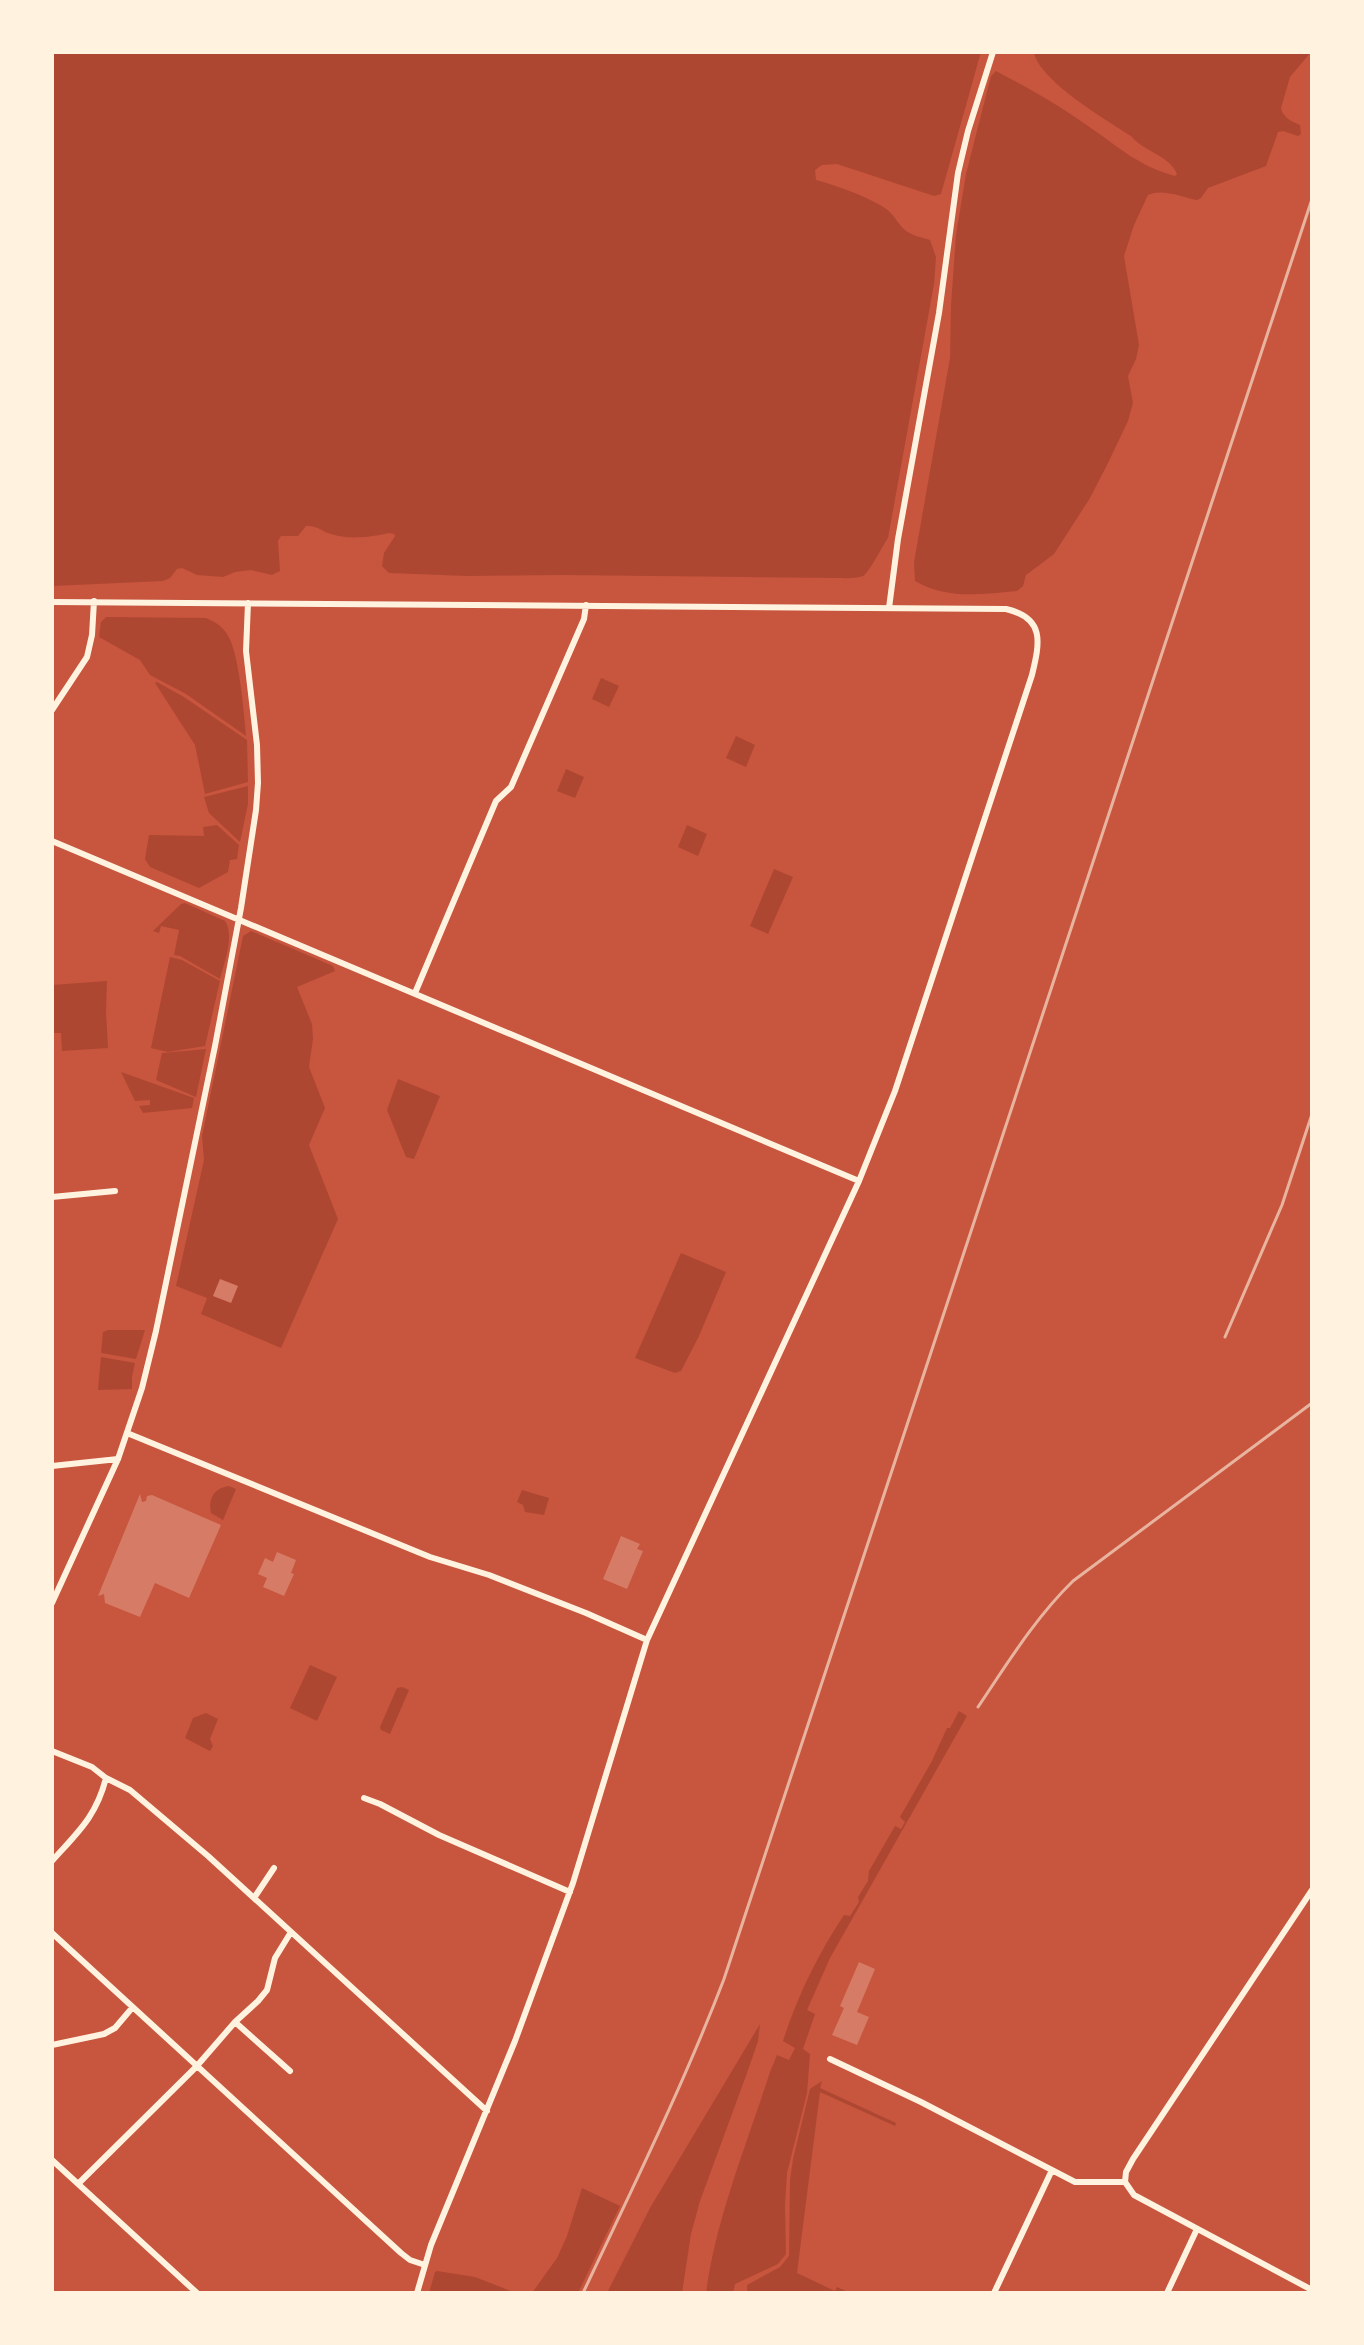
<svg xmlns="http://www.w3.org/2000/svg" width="1364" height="2345" viewBox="0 0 1364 2345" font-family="Arial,sans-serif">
<rect width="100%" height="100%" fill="#c8553d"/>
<!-- green -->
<path fill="#ae4732" d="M52 52H981L941 194 934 196 837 164 822 165 815 170 816 180C838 186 860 194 880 205 894 213 893 217 902 227 908 235 921 237 930 240L936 257 934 284 888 538C883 545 869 573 863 576 856 579 844 578 836 578L566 575 467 576 389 573 382 566 384 553 395 536 394 534 389 533C372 537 348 540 331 534 321 531 317 525 306 526L298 536H281L278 541 280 571 272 575 251 570 235 572 223 577 197 575 182 568 177 569 170 578 163 581 52 586Z
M1034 52H1311L1290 77 1281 108C1283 118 1293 122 1300 125L1301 134 1298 136 1283 131 1278 132 1266 166 1208 188 1201 198 1197 200C1182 197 1162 188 1148 195L1134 225 1124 256 1139 345 1136 359 1128 376 1133 403 1128 421 1108 463 1090 498 1054 554 1026 575 1023 586 1017 591C983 594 947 600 915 581L914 562 950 358 951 305 956 235 966 174 991 76 996 71C1028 88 1059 105 1088 126 1119 147 1138 166 1175 176L1177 174C1169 155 1144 152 1131 136 1108 121 1038 80 1034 52Z
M106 617 206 618C215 622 222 626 227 634 239 651 244 712 246 736L186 694 150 675 140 660 99 637 101 622Z
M601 678 619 686 609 707 592 699Z
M157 682 184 697 247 740 248 782 205 794 195 745 155 683Z
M736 736 755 745 746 767 726 758Z
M566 769 584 777 575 798 557 791Z
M248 786V804L240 842 209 813 204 797Z
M217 825 239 845 237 859 230 860 228 872 199 888 150 867 145 859 149 835 204 836 203 827Z
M687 825 707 834 698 856 678 847Z
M774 869 793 877 768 934 750 926Z
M185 903 225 921C235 935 224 963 220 979L180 956 174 955 179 930 161 926 159 933 153 931 181 904Z
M251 931 333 966 335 971 297 987 312 1024 313 1039 309 1067 325 1108 309 1145 338 1219 281 1348 201 1314 207 1298 176 1286 204 1160 202 1136 243 936Z
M170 957 182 960 220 981 205 1046 168 1052 151 1048Z
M107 981 106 1012 108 1048 62 1051 61 1033H52V985Z
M206 1049 196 1097 156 1080 162 1053Z
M121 1072 194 1098 192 1108 143 1113 139 1106 150 1105V1100L135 1101Z
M398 1079 440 1096 414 1159 406 1157 387 1110Z
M681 1253 726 1272 699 1336 681 1371 675 1373 635 1358Z
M108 1330H145L136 1359 101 1353 103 1332Z
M101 1357 135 1363 132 1377V1389L98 1390Z
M229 1486 236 1489 223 1520 211 1513C208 1498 214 1488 229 1486Z
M522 1490 549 1498 544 1515 525 1512 523 1505 517 1502Z
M310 1665 337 1677 317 1721 290 1708Z
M402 1687 409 1690 390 1734 381 1730 380 1727 397 1688Z
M959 1711 967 1716 830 1958 807 2010 815 2014 803 2049 810 2054 807 2093 787 2173 785 2205 786 2254 778 2264 735 2284 733 2293H706C716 2218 747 2144 770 2072L777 2055 789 2060 795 2048 783 2041C797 1997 818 1954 844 1915L850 1916 859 1902 858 1897 868 1881 869 1871 895 1826 901 1829 905 1822 900 1817 932 1761 947 1728H950Z
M206 1713 218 1719 210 1739 213 1746 210 1751 185 1738 193 1718Z
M760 2024 758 2041 747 2073 700 2201 691 2234 682 2293H607L650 2208Z
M822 2081 820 2088 896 2123 895 2126 820 2092 797 2273 835 2291 837 2287 850 2293H747V2285L780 2267 789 2256 790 2180 793 2159 810 2089Z
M582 2188 620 2206 578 2293H532L557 2258 567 2236Z
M437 2271 475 2277 516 2293H429L435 2272Z"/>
<!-- building -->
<path fill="#d67c66" d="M220 1279 238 1286 231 1303 213 1296Z
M140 1494 142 1502 146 1501 147 1496 152 1495 221 1525 189 1598 155 1583 140 1617 105 1603 104 1594 98 1596Z
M621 1536 640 1544 637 1549 643 1551 627 1589 603 1579Z
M277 1552 296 1560 291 1573 294 1574 284 1596 263 1587 267 1578 258 1574 265 1558 273 1562Z
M859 1962 875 1969 857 2012 869 2017 857 2045 832 2035 844 2008 840 2006Z"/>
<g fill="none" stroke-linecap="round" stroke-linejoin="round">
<!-- minor -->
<path stroke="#fff3e0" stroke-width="6" d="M52 602 1006 609C1045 618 1040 642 1032 675L895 1091 859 1181 647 1640 573 1883 515 2041 431 2245 417 2293
M889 608 898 539 939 313 958 173 968 131 993 52
M52 710 87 657 92 635 94 601
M52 841 859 1181
M415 993 496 801 511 787 584 619 586 605
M52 1197 115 1191
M127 1433 430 1557 489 1575 586 1613 647 1640
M52 1466 118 1459
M52 1603 118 1459 142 1388 156 1331 215 1046 241 908 256 810 258 783 257 745 246 651 248 603
M52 1751 92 1767 106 1778C96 1817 78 1832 52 1861
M106 1778 130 1790 208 1856 487 2111
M364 1798 380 1804 439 1835 570 1892
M254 1898 274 1868
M52 1933 401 2253 410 2260 425 2265
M235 2022 290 2071
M52 2045 104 2034 115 2028 132 2008
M830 2059 921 2102 1075 2182H1125L1134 2195 1312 2290
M52 2160 197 2293
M1125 2182 1126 2172 1133 2159 1312 1890
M78 2184 196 2067 235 2022 258 2001 267 1990 275 1958 291 1932
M994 2293 1052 2170
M1167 2293 1197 2229"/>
<!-- rail -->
<path stroke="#e9b49f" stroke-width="3" d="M1225 1337 1282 1205 1312 1114
M978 1707C1007 1664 1035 1618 1073 1581L1312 1403
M583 2293C632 2189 683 2086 724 1979L1312 199"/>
</g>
<!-- border -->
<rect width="1364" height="2345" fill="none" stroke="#fff3e0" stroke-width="108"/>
</svg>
